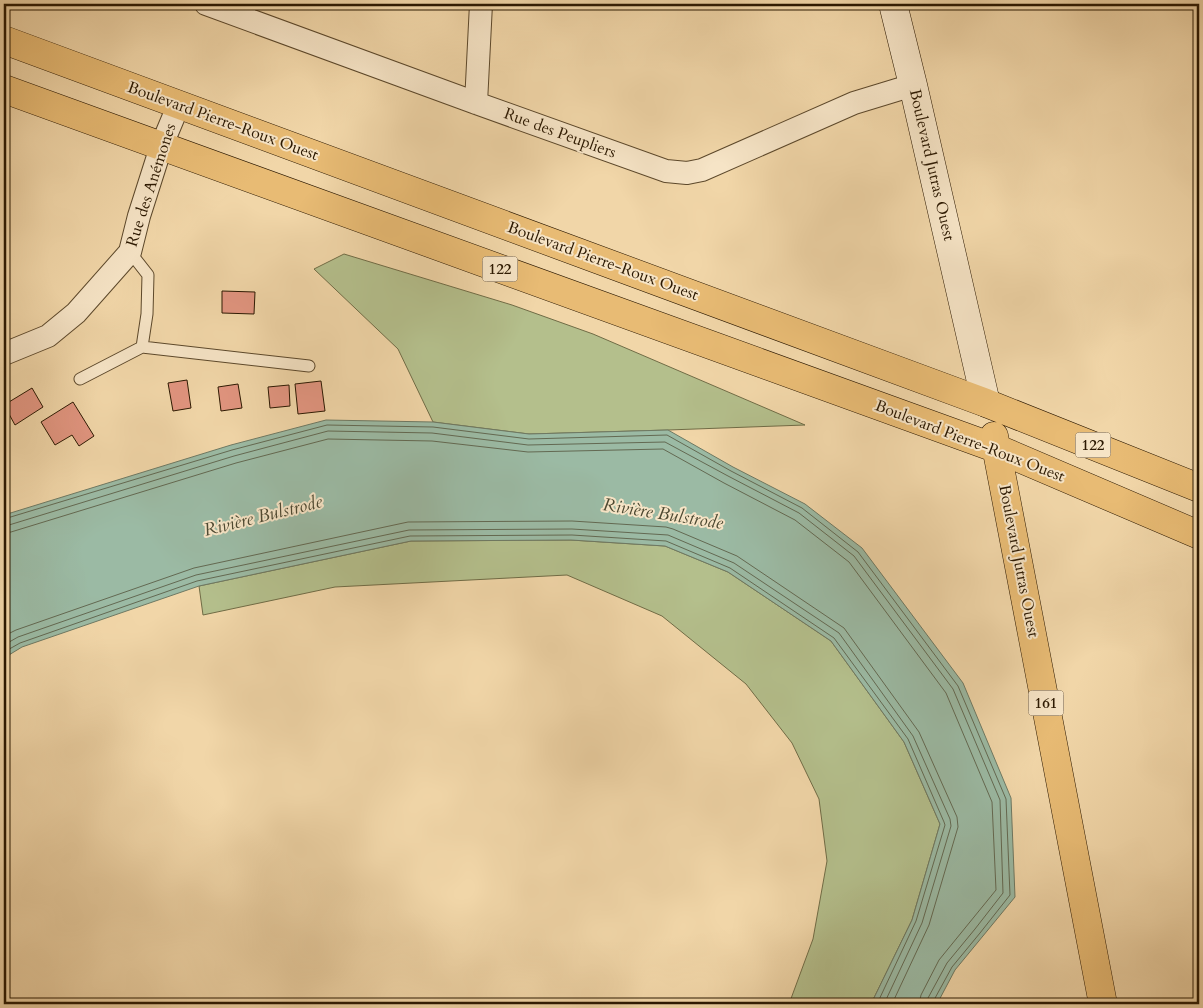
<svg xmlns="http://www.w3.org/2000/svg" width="1203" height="1008" viewBox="0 0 1203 1008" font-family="Cardo,serif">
<rect width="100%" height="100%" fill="#f1d6a8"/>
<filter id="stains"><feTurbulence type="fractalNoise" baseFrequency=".004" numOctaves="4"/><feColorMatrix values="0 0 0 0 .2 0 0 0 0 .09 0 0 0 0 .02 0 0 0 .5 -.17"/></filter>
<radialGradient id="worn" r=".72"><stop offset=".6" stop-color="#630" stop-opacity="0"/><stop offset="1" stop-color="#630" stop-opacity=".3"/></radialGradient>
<!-- green -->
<path fill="#b4bf8c" stroke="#706c46" d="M344 254 512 305 593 334 805 425 668 430 529 434 433 422 398 349 314 269Z
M571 540 665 546 728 572 831 641 904 742 940 824 912 920 871 1004H789L813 939 827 861 819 799 792 743 746 684 662 616 567 575 335 587 203 615 199 586 411 541Z"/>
<!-- water -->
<path fill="#9bbaa4" stroke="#6e7963" d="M326 420 433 422 529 434 668 430 733 467 805 504 862 548 963 683 1011 798 1015 897 955 970 937 1004H871L912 920 940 824 904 742 831 641 728 572 665 546 571 540 411 541 199 586 22 647 4 658V515L231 445Z"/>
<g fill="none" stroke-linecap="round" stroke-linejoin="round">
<!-- shore -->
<path stroke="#636952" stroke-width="1" d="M4 519 232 450 327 425 433 427 529 439 667 435 731 471 802 508 858 552 958 686 1006 799 1010 895 980 933 952 967 934 1000 933 1004
M4 526 9 525 234 456 328 431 432 433 528 445 665 442 728 476 799 513 854 556 953 689 1000 800 1003 893 975 929 947 963 928 998 927 1004
M4 533 11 532 236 463 328 439 432 441 528 452 663 449 724 483 795 520 849 562 946 693 992 802 996 890 939 960 921 995 919 1004
M4 636 16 630 194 568 408 522 572 521 666 527 673 529 737 556 844 628 919 732 957 817 958 827 929 925 892 1004
M4 645 18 637 196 575 409 530 572 529 668 535 734 563 839 633 913 736 950 819 951 826 922 923 884 1004
M4 652 20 643 197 581 410 536 572 535 666 541 730 568 834 638 908 739 944 822 945 825 916 921 877 1004"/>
</g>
<!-- building -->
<path fill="#e29580" stroke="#2b1801" d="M222 291 255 292 254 314 222 313Z
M187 380 191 408 173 411 168 383Z
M321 381 325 411 298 414 295 384Z
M238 384 242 408 221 411 218 387Z
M289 385 290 406 270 408 268 387Z
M32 388 43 407 15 425 4 405Z
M73 402 94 436 79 446 72 435 55 445 41 422Z
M1197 951H1199V1004Z"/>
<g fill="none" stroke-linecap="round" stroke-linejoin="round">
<!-- lane casing -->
<g stroke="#5c482b" stroke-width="13">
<path id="lane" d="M142 347 309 366
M80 379 142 347 147 314 148 275 130 252"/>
</g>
<!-- street casing -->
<g stroke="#5c482b" stroke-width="24">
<path id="street" d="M206 4 476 103 666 171 687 173 702 170 854 103 913 85
M476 103 481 4
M4 354 48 336 76 313 130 252 139 216 161 147 179 104"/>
</g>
<!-- secondary casing -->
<g stroke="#2b1801" stroke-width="29">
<path id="secondary" d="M893 4 913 85 986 403"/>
</g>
<!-- primary casing -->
<g stroke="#2b1801" stroke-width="29">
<path id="primary" d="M4 40 986 403 1199 488
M4 89 998 449 1199 535
M994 436 1103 1004"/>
</g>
<!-- lane -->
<use href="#lane" stroke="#f6e4c6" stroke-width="11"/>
<!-- street -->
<use href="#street" stroke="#f6e4c6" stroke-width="22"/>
<!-- secondary -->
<use href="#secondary" stroke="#f6e4c6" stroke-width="28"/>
<!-- primary -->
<use href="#primary" stroke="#e8bb74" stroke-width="28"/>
</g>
<g text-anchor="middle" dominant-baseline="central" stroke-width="4" stroke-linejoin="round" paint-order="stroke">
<!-- shield labels -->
<g fill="#f6e4c6" stroke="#68553c" stroke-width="1">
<rect x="482.5" y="256.5" width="35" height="25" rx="4"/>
<rect x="1075.5" y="432.5" width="35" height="25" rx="4"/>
<rect x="1028.5" y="690.5" width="35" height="25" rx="4"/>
</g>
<g font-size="15" font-weight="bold" fill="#2b1801">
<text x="500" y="269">122</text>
<text x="1093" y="445">122</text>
<text x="1046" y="703">161</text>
</g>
<!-- street labels -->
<g font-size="16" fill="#2b1801" stroke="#f6e4c6">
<text transform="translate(223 121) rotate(20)">Boulevard Pierre-Roux Ouest</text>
<text transform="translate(560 133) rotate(20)">Rue des Peupliers</text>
<text transform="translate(932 165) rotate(77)">Boulevard Jutras Ouest</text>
<text transform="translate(151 185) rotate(-72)">Rue des Anémones</text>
<text transform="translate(603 261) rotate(20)">Boulevard Pierre-Roux Ouest</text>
<text transform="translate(970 441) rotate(21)">Boulevard Pierre-Roux Ouest</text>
<text transform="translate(1019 561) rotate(79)">Boulevard Jutras Ouest</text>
</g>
<!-- water labels -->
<g font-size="18" font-style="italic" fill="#4d4932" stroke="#f6e4c6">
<text transform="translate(663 514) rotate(9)">Rivière Bulstrode</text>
<text transform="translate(263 516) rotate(-14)">Rivière Bulstrode</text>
</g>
</g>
<!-- margin -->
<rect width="1203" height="1008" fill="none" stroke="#f1d6a8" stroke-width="20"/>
<rect x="5" y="5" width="1193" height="998" fill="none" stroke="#2b1801" stroke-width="2.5"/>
<rect x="10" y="10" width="1183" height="988" fill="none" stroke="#2b1801"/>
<rect width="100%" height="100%" filter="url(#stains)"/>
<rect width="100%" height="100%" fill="url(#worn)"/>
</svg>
